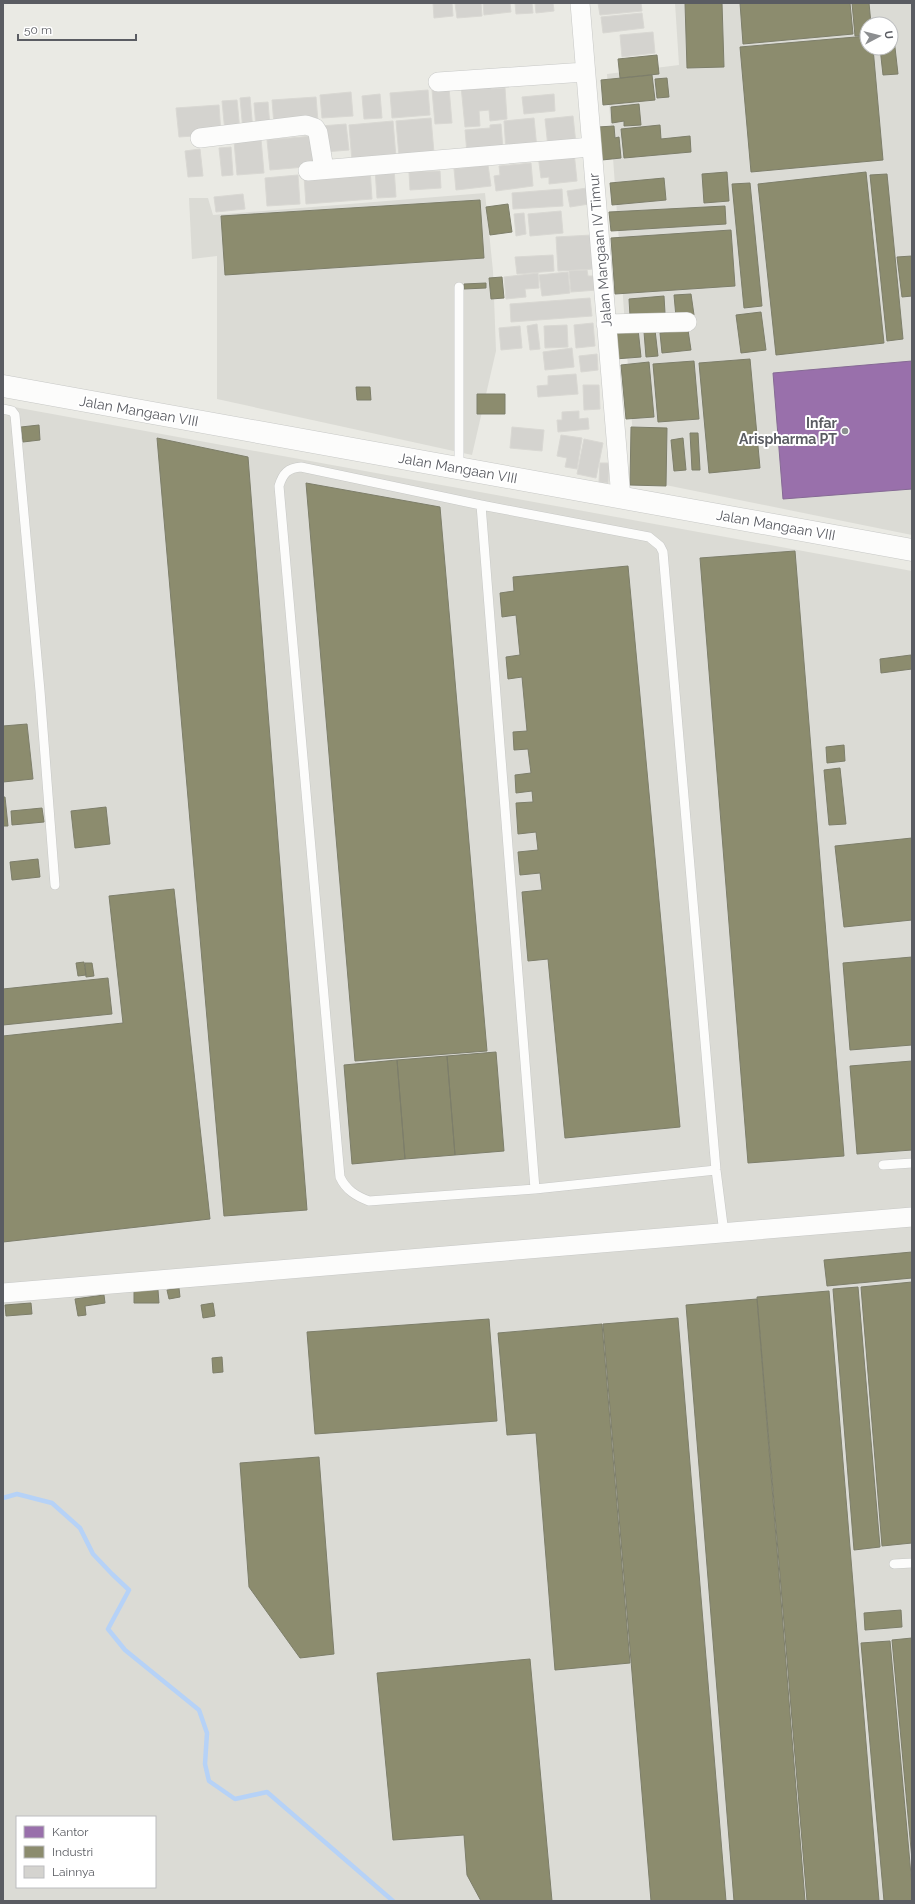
<svg xmlns="http://www.w3.org/2000/svg" width="915" height="1904" viewBox="0 0 915 1904" font-family="Raleway,sans-serif">
<rect width="100%" height="100%" fill="#eaeae4"/>
<!-- industrial -->
<path fill="#dbdbd5" fill-rule="evenodd" d="M675 3H912V535L636 479 607 74 679 65ZM867 24H891V48H867Z
M485 193 493 271 496 351 472 455 217 399V256L192 259 189 198H208L213 215Z
M3 405 912 571V1901H3ZM17 1817H155V1887H17Z"/>
<!-- offices -->
<path fill="#9970ab" stroke="#866a95" d="M912 361V489L783 499 773 373Z"/>
<!-- industry -->
<path fill="#8c8c6e" stroke="#7d7e6a" d="M685 3H722L724 67 687 68Z
M740 3H850L853 34 743 44Z
M852 3H869L871 24H867V35L855 36Z
M893 30 898 74 883 75 880 48H891V31Z
M867 36V48H873L883 160 751 172 740 47Z
M657 55 659 74 620 78 618 59Z
M652 75 655 100 603 105 601 80Z
M667 78 669 97 657 98 655 79Z
M639 104 641 125 624 126V121L612 123 611 107Z
M660 125 661 139 690 136 691 152 624 158 621 129Z
M614 126 615 138 619 137 621 158 602 160 598 127Z
M727 172 729 201 704 203 702 174Z
M866 172 884 343 776 355 758 184Z
M887 174 903 339 887 341 870 175Z
M664 178 666 200 612 205 610 183Z
M750 183 762 306 744 308 732 184Z
M480 200 484 258 225 275 221 216Z
M508 204 512 232 490 235 486 207Z
M725 206 726 224 611 231 609 212Z
M731 230 735 286 615 294 611 238Z
M912 256V296L902 297 897 257Z
M502 277 504 298 491 299 489 278Z
M486 283V288L464 289V284Z
M691 294 694 315 676 317 674 295Z
M664 296 665 313 630 316 629 299Z
M761 312 766 350 741 353 736 315Z
M638 329 641 357 615 359 612 332Z
M655 330 658 356 646 357 644 332Z
M688 330 691 350 662 353 660 333Z
M750 359 760 468 709 473 699 363Z
M694 361 699 419 658 422 653 364Z
M649 362 654 417 626 419 621 365Z
M356 387H370L371 400H357Z
M477 394H505V414H477Z
M39 425 40 440 23 442 21 427Z
M631 427 667 428 666 486 630 485Z
M690 433H698L700 470H692Z
M157 438 248 457 307 1210 224 1216Z
M683 438 686 470 674 471 671 440Z
M306 483 440 507 487 1051 355 1061Z
M795 551 844 1156 748 1163 700 558Z
M628 566 680 1127 565 1138 548 959 528 961 522 892 542 890 540 873 520 875 518 852 538 850 536 832 518 834 516 803 533 802 532 791 516 793 515 775 531 773 528 749 514 750 513 732 527 731 522 677 508 679 506 657 520 655 516 615 502 617 500 593 514 591 513 577Z
M911 655 912 669 881 673 880 659Z
M27 724 33 779 3 782V726Z
M844 745 845 761 827 763 826 747Z
M840 768 846 824 829 825 824 770Z
M3 797H5L8 826H3Z
M106 807 110 844 75 848 71 811Z
M42 808 44 822 12 825 11 811Z
M912 838V920L844 927 835 846Z
M38 859 40 877 12 880 10 862Z
M174 889 210 1219 3 1242V1036L123 1023 109 896Z
M912 957V1045L850 1050 843 963Z
M84 962 86 975 78 976 76 963Z
M85 963H92L94 976 86 977Z
M108 978 112 1014 3 1025V989Z
M496 1052 504 1151 455 1155 447 1056Z
M447 1056 455 1155 405 1159 397 1060Z
M397 1060 405 1159 352 1164 344 1065Z
M912 1061V1150L857 1154 850 1066Z
M912 1252V1278L827 1286 824 1260Z
M912 1282V1543L882 1546 861 1287Z
M858 1287 880 1547 854 1550 833 1289Z
M179 1288 180 1297 169 1299 167 1290Z
M158 1290 159 1303H134V1291Z
M829 1291 879 1901H807L757 1297Z
M104 1295 105 1303 85 1306 86 1315 78 1316 75 1299Z
M757 1299 805 1901H734L686 1305Z
M31 1303 32 1314 6 1316 5 1305Z
M213 1303 215 1316 203 1318 201 1305Z
M678 1318 726 1901H651L603 1324Z
M489 1319 497 1421 315 1434 307 1332Z
M602 1324 630 1663 555 1670 536 1433 507 1435 498 1333Z
M222 1357 223 1372 213 1373 212 1358Z
M319 1457 334 1654 300 1658 249 1587 240 1463Z
M901 1610 902 1627 865 1630 864 1613Z
M912 1638V1860L892 1640Z
M890 1641 912 1886V1901H884L861 1643Z
M530 1659 552 1901H481L467 1875 464 1835 393 1840 377 1673Z"/>
<g fill="none" stroke-linecap="round" stroke-linejoin="round">
<!-- stream -->
<path stroke="#b6d2f7" stroke-width="4.5" d="M3 1498 17 1494 52 1503 80 1528 93 1554 112 1574 129 1590 108 1629 125 1650 199 1710 207 1733 205 1764 209 1781 235 1799 267 1792 393 1901"/>
</g>
<!-- building -->
<path fill="#d4d3cf" stroke="#d9d8d3" d="M433 3H452L453 16 434 18Z
M455 3H481L482 16 457 18Z
M483 3H510L511 12 484 15Z
M515 3H532L533 13 516 14Z
M535 3H553L554 11 536 13Z
M598 3H641L642 11 600 15Z
M642 13 644 28 603 33 601 17Z
M653 32 655 53 622 57 620 35Z
M491 83V89L505 88 507 119 490 121 489 110 479 111 480 126 465 127 461 86Z
M449 88 452 123 435 124 432 90Z
M428 90 430 115 392 118 390 93Z
M351 92 353 116 322 118 320 95Z
M380 94 382 118 364 119 362 96Z
M554 94 555 111 524 114 522 97Z
M250 97 253 131H243L240 98Z
M316 97 318 122 274 125 272 100Z
M237 100 240 131 225 132 222 101Z
M268 102 270 127 256 128 254 103Z
M219 105 221 134 179 137 176 108Z
M573 116 576 144 548 147 545 119Z
M431 118 434 153 399 156 396 121Z
M534 118 537 149 506 151 504 121Z
M393 121 396 158 352 161 349 125Z
M346 124 349 150 324 152 321 126Z
M501 124 503 150 467 153 465 130 490 128V125Z
M313 136 316 166 270 170 267 140Z
M261 139 264 173 237 175 234 141Z
M231 147 233 175 222 176 219 148Z
M200 149 203 176 188 177 185 151Z
M574 152 577 181 549 184V177L541 178 538 155Z
M531 163 533 186 496 191 494 176 500 175 499 166Z
M488 165 491 186 456 190 454 169Z
M370 168 372 199 306 204 304 177Z
M394 168 396 197 377 198 375 169Z
M440 171 441 188 410 190 409 172Z
M298 175 300 204 267 206 265 178Z
M587 188 589 204 570 207 567 191Z
M562 189 563 206 513 209 512 193Z
M243 194 245 209 216 212 214 197Z
M561 211 563 233 530 236 528 214Z
M524 213 526 234 516 236 514 214Z
M592 235 594 269 558 271 556 237Z
M553 255 554 271 517 274 515 257Z
M587 270 588 276H596L597 290 571 292 569 271Z
M568 272 570 293 542 296 539 275Z
M538 273 539 288 525 289 526 297 506 299 504 277Z
M590 298 592 316 511 322 510 304Z
M593 323 595 346 576 348 574 325Z
M537 324 540 349 530 350 527 326Z
M567 325 568 347 545 348 544 326Z
M520 326 522 348 501 350 499 328Z
M572 348 574 367 545 370 543 352Z
M597 354 598 370 581 372 579 356Z
M576 374 578 394 538 397 537 386 548 385V376Z
M583 385H599L600 409 584 410Z
M579 411V419L588 418 589 429 558 432 557 420H562V412Z
M512 427 544 430 542 451 510 448Z
M561 435 582 438 577 469 565 467 567 458 557 456Z
M584 439 603 443 596 478 577 474Z
M600 463H609L608 483 599 482Z"/>
<g fill="none" stroke-linecap="round" stroke-linejoin="round">
<!-- service casing -->
<g stroke="#c7c8c6" stroke-width="10">
<path id="service" d="M3 409 12 411 15 415 40 691 55 885
M459 467V287
M481 505 535 1189 716 1170
M883 1165 912 1163
M535 1189 369 1201C356 1196 346 1190 340 1177L279 486C283 473 288 468 301 467L481 505 649 537 660 546 663 552 716 1170 724 1233
M894 1564 912 1563"/>
</g>
<!-- minor casing -->
<g stroke="#c7c8c6" stroke-width="20">
<path id="minor" d="M580 3 621 498
M438 82 585 72
M200 138 306 125 315 128 318 133 324 169
M308 171 591 147
M606 324 687 322
M3 1293 912 1217"/>
</g>
<!-- tertiary casing -->
<g stroke="#c7c8c6" stroke-width="23">
<path id="tertiary" d="M3 386 912 550"/>
</g>
<!-- service -->
<use href="#service" stroke="#fcfcfb" stroke-width="9"/>
<!-- minor -->
<use href="#minor" stroke="#fcfcfb" stroke-width="19"/>
<!-- tertiary -->
<use href="#tertiary" stroke="#fcfcfb" stroke-width="22"/>
</g>
<!-- markers -->
<circle fill="#8c8e90" stroke="#fff" stroke-width="1.5" cx="845" cy="431" r="4"/>
<g text-anchor="middle" dominant-baseline="central" stroke-width="4" stroke-linejoin="round" paint-order="stroke">
<!-- street labels -->
<g font-size="14" fill="#5a5c62" stroke="#fff">
<text transform="translate(600 250) rotate(-95)">Jalan Mangaan IV Timur</text>
<text transform="translate(139 411) rotate(10)">Jalan Mangaan VIII</text>
<text transform="translate(458 468) rotate(10)">Jalan Mangaan VIII</text>
<text transform="translate(776 525) rotate(10)">Jalan Mangaan VIII</text>
</g>
<!-- poi labels -->
<g font-size="14" font-weight="bold" fill="#5a5c62" stroke="#fff" text-anchor="end">
<text x="837" y="423">Infar<tspan x="837" dy="16">Arispharma PT</tspan></text>
</g>
</g>
<!-- border -->
<rect width="915" height="1904" fill="none" stroke="#5a5c62" stroke-width="8"/>
<!-- legend -->
<rect x="16" y="1816" width="140" height="72" fill="#ffffff" stroke="#bdbec0"/>
<rect x="24" y="1826" width="20" height="12" fill="#9970ab" stroke="#bdbec0"/>
<text x="52" y="1836" font-size="12" fill="#5a5c62">Kantor</text>
<rect x="24" y="1846" width="20" height="12" fill="#8c8c6e" stroke="#bdbec0"/>
<text x="52" y="1856" font-size="12" fill="#5a5c62">Industri</text>
<rect x="24" y="1866" width="20" height="12" fill="#d4d3cf" stroke="#bdbec0"/>
<text x="52" y="1876" font-size="12" fill="#5a5c62">Lainnya</text>
<!-- north arrow -->
<g transform="translate(879 36) rotate(83)"><circle r="19" fill="#ffffff" stroke="#bdbec0"/>
<path d="M0-3L7 15L0 10L-7 15Z" fill="#8c8e90"/>
<text y="-6" font-size="11" font-weight="bold" text-anchor="middle" fill="#5a5c62">U</text>
</g>
<!-- scale -->
<path d="M18 34v6h118v-6" fill="none" stroke="#5a5c62" stroke-width="2"/>
<text x="24" y="34" font-size="12" fill="#5a5c62" stroke="#ffffff" stroke-width="3" paint-order="stroke">50 m</text>
</svg>
